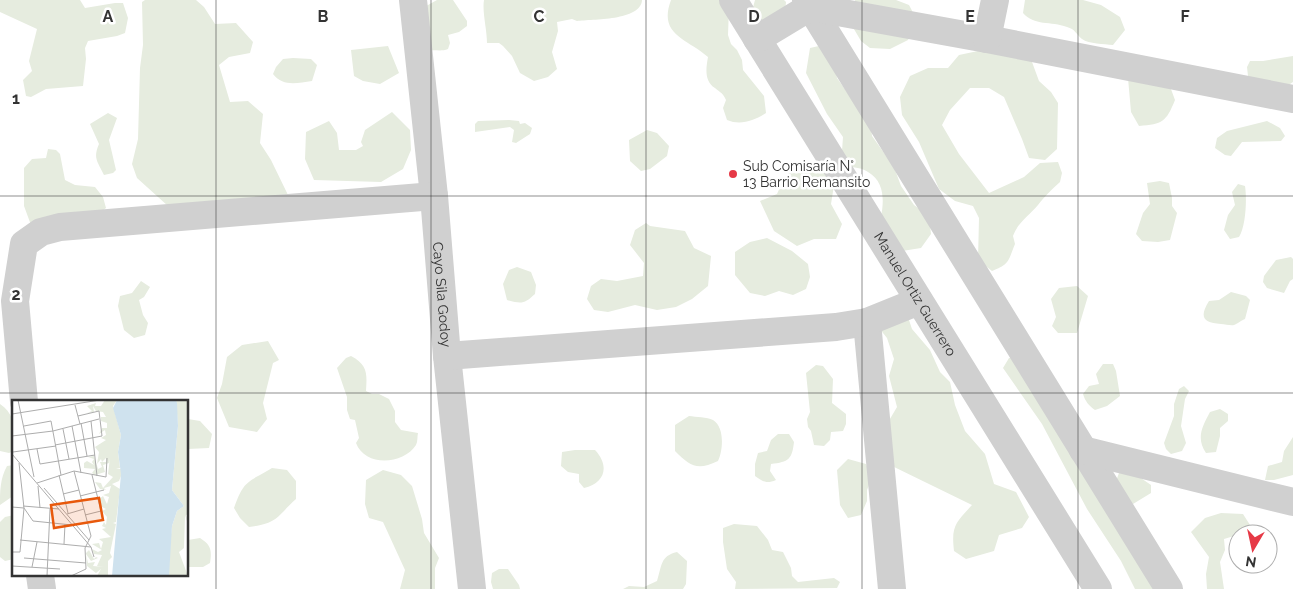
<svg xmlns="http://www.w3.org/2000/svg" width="1293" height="589" viewBox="0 0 1293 589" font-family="Raleway,sans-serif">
<rect width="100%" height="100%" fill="#fff"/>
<!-- green -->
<path fill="#e6ecdf" d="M0 0H80L85 8 115 3H123L128 18 125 33 117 36 88 41 85 48 86 59 83 86 46 89 31 97 26 96 23 80 32 71 29 61 37 29 0 12Z
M145 0H196L204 7 215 24 236 23 253 42 250 53 229 57 219 65 230 102 248 101 263 114 260 143 271 160 288 195C248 199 207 200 168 206L137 178 132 164 138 139 140 68 143 45 142 2Z
M437 0H453L467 21V26L459 32 448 35 450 43 448 49C441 52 434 49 427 51L419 10Z
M484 0H642C641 21 592 19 577 21L572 19 557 22 558 31 552 52 557 69 548 77 534 81 520 73 512 56 503 46 499 43H487C487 29 482 12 484 0Z
M671 0H723L729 8 728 35 731 44 737 50 742 60 743 70 764 96 766 113C755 120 741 126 727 120L723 108 726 100C723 93 721 93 715 88 704 81 706 68 708 57 686 38 658 35 671 0Z
M755 0H784L786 2 784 22 760 23 752 11Z
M855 0H896L909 5 918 22 908 40 890 49 870 48 861 41 851 24Z
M1025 0H1083L1101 5 1120 17 1125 30 1113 45C1104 44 1089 44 1082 39 1076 34 1075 29 1067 27 1051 21 1034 26 1023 13Z
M832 43 837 78 871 126 872 136 894 167 901 186 914 205 929 216 931 234 921 248 902 251 881 217C884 201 885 182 868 172 863 168 855 168 849 166L842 151 843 137 827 114 806 73 810 48Z
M388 46 399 73 380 84 363 81 354 76 351 50Z
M997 47 1016 51 1032 62 1039 81 1051 92 1058 103 1057 149 1045 160 1029 158 1022 139 1004 97 989 88H970L950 110 942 125 959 154 989 193 1024 177 1040 163 1058 162 1062 173 1060 182C1051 190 1045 196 1038 205 1029 216 1018 222 1013 236L1015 244C1008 261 1010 264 992 271L978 260 979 218 973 206 955 201 939 189 919 142 902 115 900 97 910 76 928 68H948L959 55Z
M1293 56V82L1287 86 1256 81 1248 76 1247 67 1250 61H1263Z
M293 58 311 59 317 65 312 81C297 83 283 87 273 74L276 67 283 59Z
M1128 78 1168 81 1175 100C1166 122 1163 124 1139 126L1131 112Z
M392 112 410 130 411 150 403 169 381 182 314 180 305 159 306 132 329 121 337 133 339 150H356L363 146 361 142 365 130Z
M108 113 117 118 109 140 116 170 113 173 104 175C97 161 93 158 99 144L90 124Z
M509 120 519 121 520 124 525 123 532 128 530 134 516 143 512 142 514 130 510 127 475 132V124L478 121Z
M1267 121 1280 128 1285 136 1281 141 1242 142 1231 156 1225 155 1215 148 1217 138 1227 131Z
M647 130 657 133 669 146 667 156 650 169 641 171 630 161 629 140Z
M48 149 56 150 60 154 65 180 75 185 95 187 103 197 106 208 95 217 31 225 24 206V168L32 159 46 158Z
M815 163 829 164 835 179 831 204 842 224 836 239H814L797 246 774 231 760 201 777 194C787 173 791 165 815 163Z
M1160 181 1169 183 1172 198V206L1177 213 1170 240 1158 242 1142 241 1136 234 1143 213 1150 204 1147 183Z
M1238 184 1245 186C1247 198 1246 226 1239 237L1230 239 1224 230 1228 215 1235 205 1232 192Z
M646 223 650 226 685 231 694 248 711 256 708 286 692 299 676 307 657 310 635 305 608 312 594 310 587 299 591 286 601 279 617 281 643 276 644 263 630 245 635 230Z
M767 238 792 251 808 264 810 277 806 289 793 295 779 291 765 296 750 293 735 275V252L750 242Z
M1291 257 1293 259V279L1290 281 1284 293 1267 288 1263 282 1264 276 1276 260Z
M517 267 531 272 536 285 535 294C524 304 522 304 507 300L503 284 509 270Z
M141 281 150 287 144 297 139 300 143 315 148 323 145 335 134 338 124 330 118 306 120 296 132 293Z
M1077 286 1088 296 1077 333H1058L1052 326 1056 317 1051 299 1059 288Z
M1231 292 1246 296 1250 300 1245 319C1242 320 1237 324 1234 325 1231 326 1225 324 1221 324 1203 323 1199 317 1209 301L1219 300Z
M906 311 912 329 930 350 940 372 950 382 955 405 965 431 985 454 994 484 1016 492 1029 517 1022 528 999 535 994 551 966 559 954 551C951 525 956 523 972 505L890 465 887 424 897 407 889 376 894 359 887 338 879 328Z
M268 341 279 360 273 363 263 403 267 419 257 432 229 427 217 398 222 384 227 357 242 345Z
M351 356C368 365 367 374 366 391L372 394H379L389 399 395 411V422L401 430 418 433C417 437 418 441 416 445 403 465 365 467 356 443L359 438 355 420 350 419 347 410V397L337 368 346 358Z
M1020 357 1158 589H1135L1121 561 1087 509 1042 424 1003 368 1009 358Z
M1103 364H1113L1116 371 1120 396 1107 406 1095 410C1089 406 1085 401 1083 394L1089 386 1099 384 1096 374Z
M816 365 823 366 833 379 832 403 846 414V424L843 431 831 432 830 440 824 446 814 445 811 431 808 427 807 419 810 412 806 373Z
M1184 386 1189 391 1185 399 1181 426 1186 443 1182 451 1171 454 1166 449 1164 443 1174 416V404L1179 389Z
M0 404C17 415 14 432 14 451L9 453 0 451Z
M1220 409 1228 414V421L1220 428V436L1216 452 1206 453C1196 438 1202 427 1210 412Z
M689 416C696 417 707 417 713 420 725 427 723 451 718 461 697 471 690 466 675 451V425Z
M188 419 200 421 212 434 209 448 188 449Z
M778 434H789L794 442C792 459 789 462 771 464L770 471 776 480C767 484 763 482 755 476V464L758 453 767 451 771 440Z
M1293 437V475L1274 480H1265L1268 466 1282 462 1284 451Z
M575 450H595C610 466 605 483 584 488L579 482V474L568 472 561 466 562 452Z
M848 459 866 464 872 477 867 490V501L861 515 848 518 840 505 837 470Z
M14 465 13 496 0 505C0 491 0 479 7 466Z
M272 468 287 470 296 481V499C276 517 279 523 249 527L240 518 234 508C244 480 247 483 272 468Z
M383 470 401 475 412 486 422 519 424 533 439 558 435 568V589H400L405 570 383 522 369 518 365 504 366 480Z
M1132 472 1151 485V493L1133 504 1117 497 1116 481 1119 473Z
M1221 513 1243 514 1250 525 1234 536 1224 539 1225 550 1220 562 1224 589H1207L1206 574 1209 557 1191 532 1205 518Z
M14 515V559L5 561 0 557V522L5 517Z
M734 524 757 526 768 540 772 550 783 552 791 568 792 576 798 582 834 578 840 582 837 588 735 589 736 582 727 569 723 542V528Z
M200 538C211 545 212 550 210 563L203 567H188V540Z
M677 552 687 561 686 584 683 589H623L629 586 644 587 657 581C662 566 660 556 677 552Z
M499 569H508L519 585 520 589H493L491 582 492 573Z"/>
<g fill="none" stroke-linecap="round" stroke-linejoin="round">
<!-- minor -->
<g stroke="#d0d0d0" stroke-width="28">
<path id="s1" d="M413 0 434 196 447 356 472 589"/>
<path id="s2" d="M733 0 1098 589"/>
<path d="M806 0 1169 589"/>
<path d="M757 39 810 7 987 39 1293 99"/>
<path d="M987 39 995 0"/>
<path d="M867 322 892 589"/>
<path d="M447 356 836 327 867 322 919 301"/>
<path d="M24 402 15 301 24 244 41 232 60 227 434 196"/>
<path d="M1083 450 1293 502"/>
<path d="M40 575 42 589"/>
</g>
</g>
<!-- grid -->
<path fill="none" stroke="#333" stroke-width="1" stroke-opacity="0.55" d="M216 0V589M431 0V589M646 0V589M862 0V589M1078 0V589M0 196H1293M0 393H1293"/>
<!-- markers -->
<circle fill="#e63946" stroke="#fff" stroke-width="2" cx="733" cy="174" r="5"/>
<g text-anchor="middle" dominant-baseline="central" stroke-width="5" stroke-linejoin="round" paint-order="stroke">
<!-- poi labels -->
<g font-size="14" fill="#333" stroke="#fff" text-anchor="start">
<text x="743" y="166">Sub Comisaría N°<tspan x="743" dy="16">13 Barrio Remansito</tspan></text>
</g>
<!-- street labels -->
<g font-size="14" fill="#333" stroke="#fff">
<text stroke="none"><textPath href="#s1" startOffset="296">Cayo Sila Godoy</textPath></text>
<text stroke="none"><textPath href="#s2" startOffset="346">Manuel Ortiz Guerrero</textPath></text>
</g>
</g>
<!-- overview -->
<g transform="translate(12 400)">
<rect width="176" height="176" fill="#fff"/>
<path d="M93 0H105L101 6 109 35 106 52 108 68 104 69H109V76L107 81 100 84 108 89 104 122 101 123 104 124 98 153 100 157 96 161V176H85L89 169 84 173 75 166 74 153 77 150 82 159 84 157 86 158 79 161 74 154 76 163 83 162 81 166 92 167 85 166 90 155 82 154 80 149 86 152 90 150 80 144 87 143 89 149 91 142 87 139 99 137 90 129 94 128 90 126 92 122 94 125 95 117 90 111 94 109 90 107 89 109 87 99 91 96 95 104 97 97 91 95 97 93 99 86 92 88 94 90 88 89 83 82 89 83 91 88 101 77 96 74 98 58 97 63 91 65 93 72 83 75 80 73 83 69 72 68V63L75 61 82 65 80 62 82 59 76 57 82 56 86 69 90 67 88 62H94V58L90 62 89 59 85 64 87 52 83 47 94 40 89 38 94 35 93 30 87 34 90 28H95V23L89 21V17H94L91 12 84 11 81 6 82 12 75 13 80 11 75 6 84 3 83 6H89ZM164 0H176L177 114 174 115 176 124 173 115 172 148 167 152 176 176H157L156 161 160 126 165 111 172 106 160 90 166 26Z" fill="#e6ecdf"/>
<path d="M105 0H164L165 3 166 26 160 90 172 106 165 111 160 126 157 176H100L109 74 106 52 109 35 101 8Z" fill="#cfe2ee"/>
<path fill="none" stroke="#adadad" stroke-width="1" d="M6 0 22 77M63 5 68 24M0 14 88 0M79 21 85 76M69 23 75 56M12 26 39 21 49 75M60 26 69 73M51 29 57 59M0 36 41 31 87 19M43 45 90 36 87 11 66 16M25 49 28 64 83 55M1 52 44 46M0 54 79 147M47 75 56 113M25 83 62 71 94 77 95 58M26 86 28 108M32 88 77 140M51 94 67 90M68 96 92 90M11 106 47 109M0 107 12 108 21 121 60 125M55 114 72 109M73 115 89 111 80 75M8 140 79 147 82 157M52 144 53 124M0 152H8L12 108 7 63M12 158 74 163M0 166 48 169M20 167 25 142M35 176 38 109M59 176 74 169 73 148 79 136 62 71"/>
<path fill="#e8590c" fill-opacity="0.15" stroke="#e8590c" stroke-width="2.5" d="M87 98 91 120 42 128 39 105Z"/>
<rect width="176" height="176" fill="none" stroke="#333" stroke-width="2.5"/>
</g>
<g font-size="16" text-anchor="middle" font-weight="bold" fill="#333" stroke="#fff" stroke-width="5" stroke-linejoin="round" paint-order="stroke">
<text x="108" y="22">A</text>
<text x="323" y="22">B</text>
<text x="539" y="22">C</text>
<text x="754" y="22">D</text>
<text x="970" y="22">E</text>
<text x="1185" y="22">F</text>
<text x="16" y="104">1</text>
<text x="16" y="300">2</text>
</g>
<!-- north arrow -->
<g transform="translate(1253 549) rotate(189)"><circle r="24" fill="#ffffff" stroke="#adadad"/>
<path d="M0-4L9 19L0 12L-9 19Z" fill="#e63946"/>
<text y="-8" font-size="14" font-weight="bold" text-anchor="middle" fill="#333333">N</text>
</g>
</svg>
